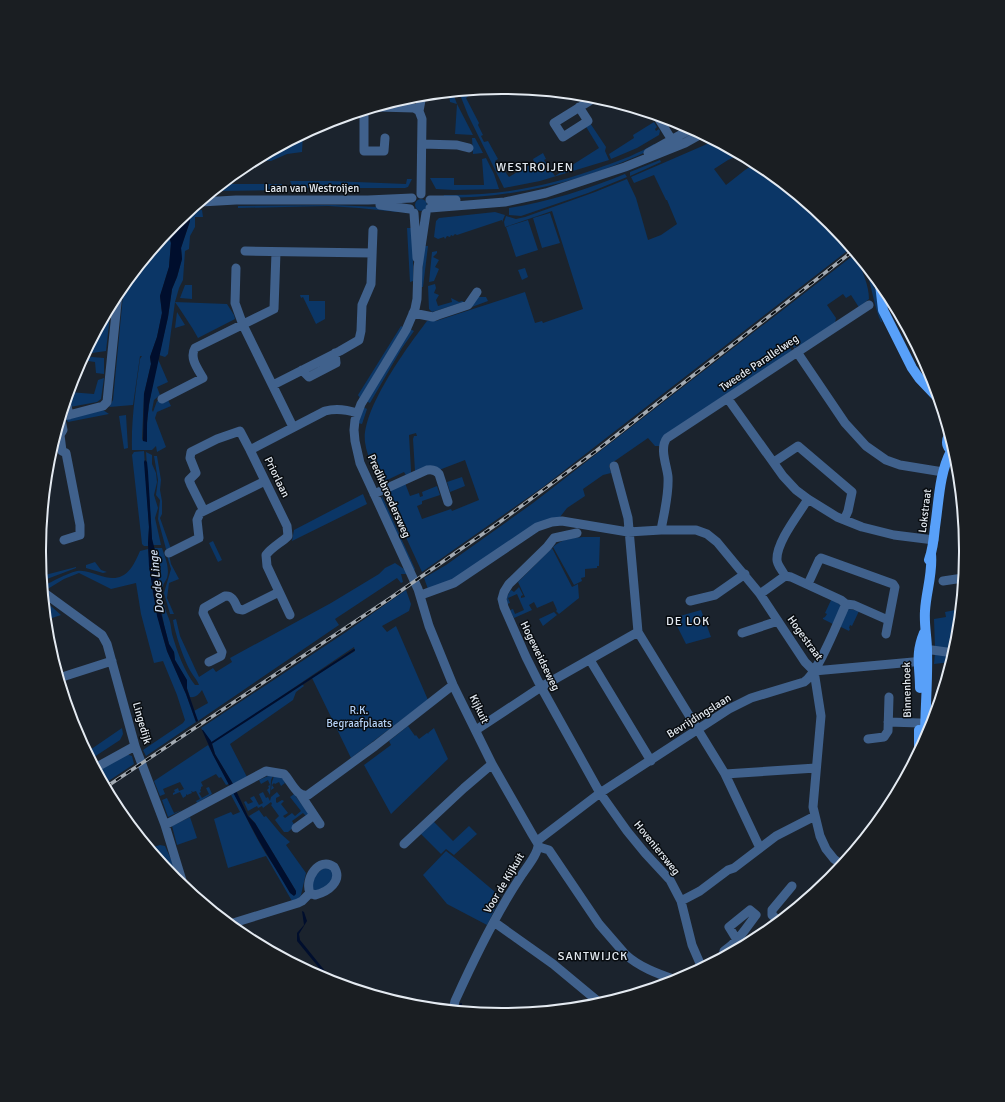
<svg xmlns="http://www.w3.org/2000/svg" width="1005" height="1102" viewBox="0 0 1005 1102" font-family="Signika,sans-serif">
<rect width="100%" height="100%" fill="#1b232d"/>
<!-- green -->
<path fill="#0b3666" d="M470 91 472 93 466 98 479 123 478 125 483 135 481 136 484 142 488 141 498 159 495 161 499 167 501 166 509 177 534 162 533 159 543 153 546 159 544 160 555 176 599 148 585 125 590 123 606 147 605 151 609 160 540 181 504 188 468 115 459 92Z
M449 93H453L457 104 473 135 455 134 457 104 450 102Z
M654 122 657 127 655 129 656 131 659 129 660 131 659 135 637 148 611 159 609 154 634 138 633 135Z
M303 134 302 152 287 154 271 161 255 160Z
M472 138H475L483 153 473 154Z
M714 141 739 155 728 160 714 169 726 185 745 170 756 163 830 223 851 248 543 487 422 572 385 492 405 483 410 496 419 493 420 497 423 496 422 492 437 486 440 495 422 501V504L417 506 422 519 451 509 452 511 479 500 465 460 439 470 415 471 413 439 414 436H417L416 433 409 435 411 470V473L407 477 404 472 385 481 387 486 383 487C376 473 367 458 365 442 361 410 408 346 427 321H436L525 292 535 323 542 321 543 323 583 309 552 211 505 227 504 222 506 216 516 219 525 217 595 192 627 179 636 198 648 240 661 235 677 224 667 200H666L654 175 634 183 631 177Z
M654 144 656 147C590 180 517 198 443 198L444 195C502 196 550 186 604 166 622 160 639 153 654 144Z
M486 158 494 174 499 189 454 190 436 189 430 178H454V185H484L482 159Z
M660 160 661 162 630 176V172Z
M625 174 627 177 588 193 521 216 509 215V208C548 202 588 189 625 174Z
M407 179H412L408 187 405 188H293L290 181H331L406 184Z
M226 181H229V184H282L285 190 214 191Z
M415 205a6 6 0 1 1 12 0a6 6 0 1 1-12 0Z
M335 205 398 208V212L359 208 328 206 238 208V206Z
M202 210 203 217H195V227L190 236 189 249 185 251 183 280 179 288 175 302 227 304 234 315 235 319 198 338C191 325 183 314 175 302L168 354 165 357 159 355 168 317 172 289 177 277 182 259 181 248 190 221V216L189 215 191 211Z
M495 212 505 215 502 222V220L457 235 455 234 453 236 451 235 450 237 447 236 445 239 444 237 438 239 434 237 436 221 439 218Z
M550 213 560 243 542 248 533 218Z
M181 218 175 225 169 236 171 243 169 267 160 296 162 313 157 337 150 357 151 364 144 394 142 439 143 441H147C146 412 152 387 158 359L168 382 157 387 160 395 154 400 152 410 153 412 157 401 168 400 171 406 157 412 155 418 166 447 157 452 156 446 152 450H132C131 419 136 389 140 359L142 356H140L133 405 109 407 113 400 124 285 175 223Z
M528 220 538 250 516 257 506 227Z
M407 228H413V281L410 282Z
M424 246H428L423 287H421Z
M437 251V253L433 257 439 260 435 267 439 269 434 281 429 282 432 252Z
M855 254 858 257 857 258C862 271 869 285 869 299L863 304 860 309 851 295 846 298 843 294 827 305 836 318 835 323 800 347 799 345 794 348 792 345 789 346 792 351 660 442V446H655L648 438 609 465 611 473 603 475 583 489 585 496 567 508 560 517 454 580 428 589 424 578 446 565 533 503Z
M864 265 873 275 874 288H878L880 313 882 322H881C873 304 872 284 864 265Z
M525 268 528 277 522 280 518 270Z
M435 284 436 288 434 293 439 295 436 300 438 306 452 302 451 298 459 302 462 301 464 302 432 312 429 309 428 286Z
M185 285H192V299L180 298Z
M300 295H309V301H325V319L316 324 303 297 301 298Z
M478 297H486L488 301 469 308Z
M111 306 106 351 85 354C87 350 92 348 94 344 96 339 98 337 102 333L98 329Z
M177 312 185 325 175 328Z
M401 326 403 327 360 398 358 395Z
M410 329 414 331 402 348 370 403 366 401Z
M92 357 104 358V374L96 373 95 362 81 360 83 358Z
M104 378 101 399 97 402 70 407 68 395 69 392 94 394 98 380Z
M363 407 367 409 362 424 358 423Z
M103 410 109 414 68 422 66 419Z
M126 415 128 448 124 449 119 416Z
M144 451 149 527 148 546H144L142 544 132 455 134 452Z
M146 452 152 455V464L156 473 157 482 154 495 158 508 155 518 161 545H153L152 539Z
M154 456H157L161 480 160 490 162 501V514L160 518 171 549H166L158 519 160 500 156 495 158 480Z
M462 477 465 486 450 492 447 482Z
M363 494 367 504 292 541 294 530Z
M382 496 415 569 414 571 381 500Z
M583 537H600L599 566H597V568L585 569V577L581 578 582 581 574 585 553 547C562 539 571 538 583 537Z
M213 541 222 560 218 562 209 543Z
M154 548H162C165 557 170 568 167 578 165 582 163 584 162 589 162 600 165 609 169 619 171 624 171 629 172 634 177 651 184 671 195 685H199C197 680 194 677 191 672 184 660 175 634 173 620L176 619 180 636 199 677 213 668 216 672 232 662 230 658 331 603 379 574 385 568 395 563 404 569 407 574H401L403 582 401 583 397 578 335 619 339 625 198 721 194 711 208 703 202 690C199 694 196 698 190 697L187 688 186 679 175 660 174 652 169 644 164 625 157 587 160 572 159 564Z
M552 548 572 587 578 584 579 598 559 614 556 611 557 610 553 601 537 608 534 602 529 605 532 610 514 618 510 610 513 609 515 614 524 610 517 594 508 598 510 603 507 604C506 599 507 595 511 590L514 592 519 587 523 595 521 596V598L525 597 518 582Z
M148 549 153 594 161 630 167 651 186 694 196 722 146 756 143 750 183 723 185 720 177 695 163 661 154 663 141 614 136 583 111 589 79 573 64 579 46 590 43 586C54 581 65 574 77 571 85 570 91 573 98 575 123 584 131 572 140 551Z
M169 555 171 564 179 579 169 583 167 598 174 614H170L164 593 171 569 167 556Z
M95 562 101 570 107 572 103 573 86 568V565Z
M76 567V568L47 579 45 575Z
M406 590 411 604 409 611 382 626 387 632 396 626 428 700 351 758 312 678 355 651 354 647 258 712 302 684 304 686 296 692 293 700 230 744 247 777 233 784 215 754 212 743 201 728 346 632Z
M832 598 841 606 833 624 823 619V618L825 617 827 614 825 613Z
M44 600 61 615 46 620Z
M849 609 859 611 852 626 850 625 849 628 850 629 849 631 839 626 847 610Z
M960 609 957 640 951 641 949 650 935 648 934 619 946 617 945 612Z
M701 610 711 637 686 644 673 618Z
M554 612 557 615 543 626 539 619Z
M935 653 953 655 951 662 934 664Z
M408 726 415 736 416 735 419 739 427 733 429 734 428 733 434 728 448 759 391 814 364 765 391 745 389 741Z
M122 728 123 734 120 740 91 759 87 752Z
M208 745 229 784 226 785 221 777 219 778 216 774 201 782 203 786 201 787V789L200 790 201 792 199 793 202 798 209 794 206 788 209 787 212 794 197 803 196 801 200 799 196 791 193 792 191 791 192 793 187 795 186 794V796L183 798 180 792 173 795V793L175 792 174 790 178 788 179 791 184 789 180 782 163 789 165 794 160 796 154 781Z
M126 754 132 756 134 764 104 784 97 770Z
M268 776H273L271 780 270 795 267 790 269 788 268 786 270 785 268 780 261 784 259 780Z
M274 776 282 777 285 783 281 786 279 782 275 784 274 783 272 785 274 788 271 790 272 782Z
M263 792 266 798 268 797 270 801 271 797 277 792 280 796 276 798V802L277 803 282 800 284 801 281 804 288 813 283 816 285 818 292 813 295 816 301 811 290 797 294 794 309 814 307 817 303 813 292 821 295 826 288 832H284L275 820 279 816 271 805 272 804 271 802 263 808 262 806 258 808 257 806 248 811 244 802 246 801 248 804 253 802 250 798 254 796 259 805 263 803 259 794Z
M234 793C248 820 260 849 279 872 284 879 290 885 296 891L255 823 249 816 259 810 264 817 266 816 281 834 290 842 286 845 306 873 301 895 298 899 292 901 266 856 228 868 214 819 231 812 233 815 240 812 231 795Z
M167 798 174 813 182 810 168 817 162 800Z
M190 817 197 838 177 845 172 826Z
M433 821 453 841 469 826 477 834 454 855 446 849 441 854 420 833Z
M160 845 165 846 174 866 178 882 150 848Z
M446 851 455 858 501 897 487 925 447 904 423 875Z
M326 866 335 873 329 885 314 892C309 877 316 875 326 866Z"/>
<!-- water -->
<path fill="#000e2d" d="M185 215 190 216V221L181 248 182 259 177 277 172 289 168 317 149 404 147 422V442L143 441 144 394 151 364 150 357 157 337 162 313 160 296 169 267 171 243 169 236 175 225Z
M145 460 147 462 148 472 152 539 160 569 157 587 161 613 169 644 174 652 175 660 187 680V689L198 721 196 722 186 694 167 651 157 616 149 566 148 543 149 527 144 462Z
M202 730H203L211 741 215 754 233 784 248 816 255 823 296 891V894L294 896 290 893 259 841 213 755Z
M302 911 304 912 307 921 299 934 300 940 334 982 329 980 297 941V933L304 925Z"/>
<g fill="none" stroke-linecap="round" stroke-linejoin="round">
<!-- stream -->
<path stroke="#000e2d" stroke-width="2" d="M210 744 354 650
M459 1010 461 1004"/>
<!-- minor -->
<path stroke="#40618c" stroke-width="9" d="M531 90V91
M378 107 414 108 419 111 422 119 421 194
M579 107 588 121 563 137 554 123 596 97
M364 111V151H384L385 138
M419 111 422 95
M657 116 675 145
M422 144 457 145 469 148
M648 153 691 129
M430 200H456
M201 202 236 200H368L412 198
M380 205 410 209
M430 208 505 202 546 193 625 167 685 143 701 134
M414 213 417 258
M426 213 418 267 417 299 415 309 406 330 361 404 355 420 354 430 355 441 360 463 418 589 429 626 453 685 492 764 532 834 538 844C539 853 526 868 521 876 495 915 474 959 455 1001L453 1010
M245 251 372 253
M236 268 235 303 243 325 293 427
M413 313 433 317 438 315 468 305 477 292
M797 352 845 423 866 446 886 460 900 465 943 472
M302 370 309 377 336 363 335 353
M273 385 340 351 359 340 361 331 362 305 371 284 373 230
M162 399 203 378C198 369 189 358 195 348L274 309 276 252
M728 399 783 476 796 490 808 499 837 517 862 527 894 535 934 540
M66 401 69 415
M61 417 103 406 107 402 118 293
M61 419 63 430 60 435 62 451 66 453 80 525V535L64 540
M774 462 798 446 852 492 848 511 844 520
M614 466 628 518 638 632 725 774 760 848
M374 494 427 470C432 469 436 470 439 474L448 502
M204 511 191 485 189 480 196 473 190 458 191 452 217 439 240 431 250 450
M661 530H696L707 534 717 542 760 594 805 662 814 671 821 716 813 807 820 836 826 849 834 859 842 865
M577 533 554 538 547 547 509 584 504 592 502 599 504 607 526 657 541 687 600 793 627 831 645 853 670 880 681 901 692 945 702 968
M169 553 199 538 197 520 200 513 265 481
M785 576C783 571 777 565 777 560 776 542 799 514 808 499
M943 581 963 578
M808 584 819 560 821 558 893 584 895 587 886 634
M43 592 102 635 107 644 135 746 165 825 184 887
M760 594 785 576 791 577 841 600 846 604 854 605 888 620
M421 595 454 583 537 527 552 522 562 521 628 532 661 530C664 513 669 495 668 477 667 466 659 448 667 438L869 305
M690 601 715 595 745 574
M290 615 267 566 266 555C272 547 281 543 288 536L287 526 250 450 325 411C336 408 345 409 357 413
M742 633 778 621
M932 650 954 653
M590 660 651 761
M209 662 221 656 222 652 203 613 204 608 225 596C233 595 235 603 238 609L243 610 279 592
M814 671 924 661
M59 678 112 661
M888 722 920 723
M476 730 541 687 638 632
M868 739 884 737 888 731 889 697
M95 768 135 746
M725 774 816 768
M300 794 320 824
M165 825 266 771 284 774C291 781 297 798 308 795L375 746 453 685
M296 828 314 815
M537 841 600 793 729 709 751 698 804 682C818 674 838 621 846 604
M404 844 464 788 492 764
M539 847 549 850 599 924 625 954C639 967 658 974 676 980
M681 901 700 891 728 870 734 868 776 836 815 816
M779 921 772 915V910L792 886
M494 922 553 964 600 1003
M230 924 298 903 302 901 310 893 315 895C328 892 343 881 334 867 319 856 304 879 310 893
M723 956 724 951C738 942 746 928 756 915L750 910 729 927 737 940"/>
<!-- major -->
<path stroke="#58a0f9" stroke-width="10" d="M880 284 883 310 912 368 919 378 938 398
M949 435C945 443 947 449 955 453
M929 560C933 549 934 538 935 527 939 501 939 474 951 451
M920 688C920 666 915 655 924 633
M925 740C925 710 928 680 927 651 927 637 924 625 925 611 926 592 933 573 931 554
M919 750V730"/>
<!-- rail casing -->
<g stroke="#a3aab2" stroke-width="3.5">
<path id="rail" d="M106 787 389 599 497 524 596 451 853 251"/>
</g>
<!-- rail -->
<use href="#rail" stroke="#080c10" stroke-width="2" stroke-dasharray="6" stroke-linecap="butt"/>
</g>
<g text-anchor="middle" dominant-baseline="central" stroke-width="3" stroke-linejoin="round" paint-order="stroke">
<!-- street labels -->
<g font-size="11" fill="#e4eaf1" stroke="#080c10">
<text x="312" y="188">Laan van Westroijen</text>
<text transform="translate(759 363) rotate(-34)">Tweede Parallelweg</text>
<text transform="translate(277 477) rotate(64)">Priorlaan</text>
<text transform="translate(389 496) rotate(66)">Predikbroedersweg</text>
<text transform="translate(925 511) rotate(-83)">Lokstraat</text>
<text transform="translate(805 638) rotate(54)">Hogestraat</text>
<text transform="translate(540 656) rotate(64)">Hogeweidseweg</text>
<text transform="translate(907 690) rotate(-91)">Binnenhoek</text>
<text transform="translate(479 709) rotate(64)">Kijkuit</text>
<text transform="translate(699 716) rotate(-32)">Bevrijdingslaan</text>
<text transform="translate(142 723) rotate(74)">Lingedijk</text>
<text transform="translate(657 848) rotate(51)">Hoveniersweg</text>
<text transform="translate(504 883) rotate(-59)">Voor de Kijkuit</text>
</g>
<!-- park labels -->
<g font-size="11" fill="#b4d0f4" stroke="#080c10">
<text x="359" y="710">R.K.<tspan x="359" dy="13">Begraafplaats</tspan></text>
</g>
<!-- neighbourhood labels -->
<g font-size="12" letter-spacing="1" fill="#e4eaf1" stroke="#080c10">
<text x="535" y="167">WESTROIJEN</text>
<text x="688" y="621">DE LOK</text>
<text x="593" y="956">SANTWIJCK</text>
</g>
<!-- water labels -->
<g font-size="12" font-style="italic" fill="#ccdaed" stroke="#080c10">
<text transform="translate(157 582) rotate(-96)">Doode Linge</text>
</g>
</g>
<!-- crop -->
<path d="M0 0H1005V1102H0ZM502 94H503A456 456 0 0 1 959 550V552A456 456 0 0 1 503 1008H502A456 456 0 0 1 46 552V550A456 456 0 0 1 502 94Z" fill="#1a1e22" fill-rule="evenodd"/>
<path fill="none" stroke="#e4eaf1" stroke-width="2" d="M502 94H503A456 456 0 0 1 959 550V552A456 456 0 0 1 503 1008H502A456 456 0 0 1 46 552V550A456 456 0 0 1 502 94Z"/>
</svg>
